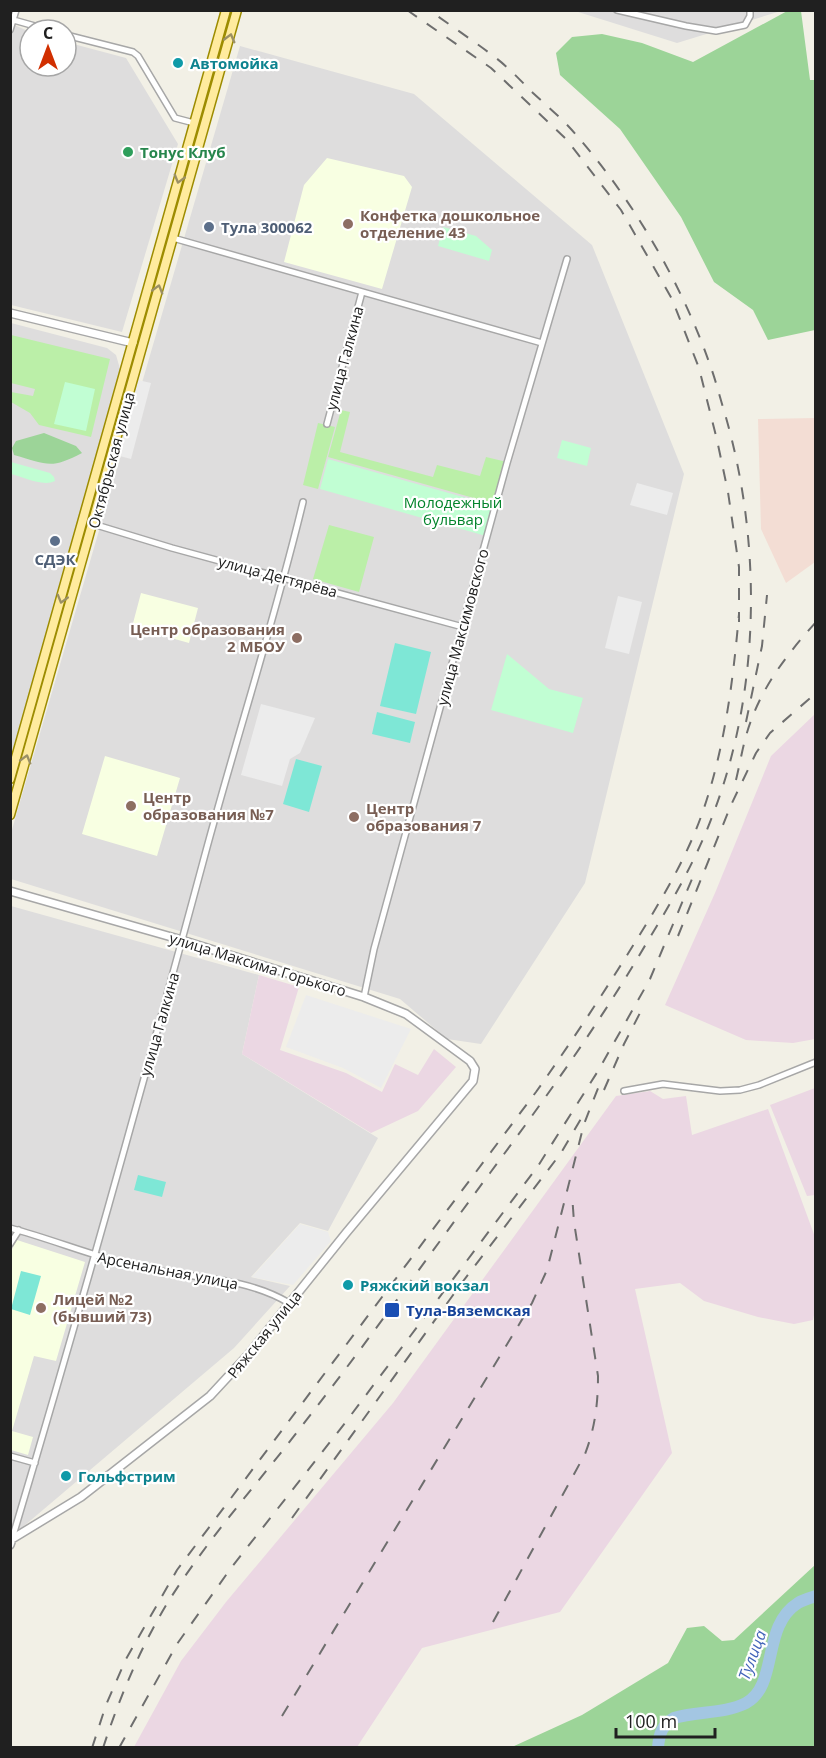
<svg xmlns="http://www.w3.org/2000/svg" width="826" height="1758" viewBox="0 0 826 1758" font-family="'Open Sans',sans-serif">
<rect width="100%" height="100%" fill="#f2f0e6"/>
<!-- residential -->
<path fill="#dedddd" d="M575 11H781L677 43Z
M10 23 30 32V66H66V42L126 58 178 144 122 332 11 305Z
M240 46 414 94 592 245 684 474 585 883 481 1044 447 1039 400 999 11 879V833Z
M11 323 107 348 116 355 120 369 11 760Z
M11 906 259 975 242 1054 378 1138 328 1231 300 1223 251 1277 290 1286 234 1348 11 1537Z"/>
<!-- commercial -->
<path fill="#f3ddd4" d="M815 418V562L786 583 761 529 758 419Z"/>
<!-- industrial -->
<path fill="#ebd7e3" d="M815 714V1039L793 1043 746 1040 665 1005 715 893 771 756Z
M259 975 299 987 280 1050 346 1073 382 1092 395 1064 418 1075 434 1049 456 1067 418 1111 371 1133 242 1054Z
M815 1088V1195L807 1196 770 1105Z
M650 1091 663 1099 686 1096 692 1135 768 1109 815 1237 816 1305 813 1320 794 1324 758 1317 704 1301 680 1283 635 1289 672 1453 560 1612 422 1648 357 1747H134L181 1661 226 1602 393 1403 616 1096Z"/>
<!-- education -->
<path fill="#f8ffe2" d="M327 158 404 176 412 187 382 289 284 262 304 185Z
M141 593 198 608 189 643 132 627Z
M105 756 180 778 157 856 82 834Z
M17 1240 85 1262 56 1361 34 1356 12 1431 33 1437 28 1455 11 1450 10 1253Z"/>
<!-- grass -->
<path fill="#bbefa8" d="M11 335 110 359 91 437 39 425 30 413 11 402V392L33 396 35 389 11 383Z
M341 410 350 412 340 452 433 477 437 465 480 476 486 457 507 462 495 504 328 457Z
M318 423 335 427 318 489 303 485Z
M329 525 374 537 359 592 313 579Z"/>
<!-- forest -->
<path fill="#9cd498" d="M789 10 801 11 810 80H815V330L768 340 753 310 714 282 681 217 620 129 560 75 556 53 572 37 602 34 642 43 693 62Z
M44 433 76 446 82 453C50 470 47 464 14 455L12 448 16 441Z
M815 1565V1747H512L582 1715 668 1663 687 1628 704 1626 722 1641 734 1640Z"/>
<!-- park -->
<path fill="#c1fed3" d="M443 227 476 236 492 250 489 261 438 246Z
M65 382 95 389 86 431 54 424Z
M562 440 591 448 587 466 557 458Z
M328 459 495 506 486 536 320 489Z
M11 462 50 473 54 477 55 481C43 487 23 477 11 474Z
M507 654 549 689 583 698 573 733 491 710Z"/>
<!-- pitch -->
<path fill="#7ee7d6" d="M395 643 431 652 416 714 380 706Z
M377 712 415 722 410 743 372 734Z
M296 759 322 766 309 812 283 804Z
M138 1175 166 1182 162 1197 134 1190Z
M21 1271 41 1276 30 1315 11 1309Z"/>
<!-- parking -->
<path fill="#ececec" d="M138 380 151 383 131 459 116 455Z
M637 483 673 493 667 515 630 505Z
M618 596 642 602 629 654 605 648Z
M261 704 315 718 300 753 290 759 282 786 241 775Z
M306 995 411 1029 381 1088 343 1068 286 1047Z
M300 1224 328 1232 331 1241 293 1285 252 1277Z"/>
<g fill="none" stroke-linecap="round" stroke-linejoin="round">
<!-- river -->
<path stroke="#a3c6e2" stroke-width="12" d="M658 1748C659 1734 662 1725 674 1718 696 1711 725 1714 746 1703 779 1685 761 1626 798 1603 803 1600 810 1598 816 1596"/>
<!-- minor casing -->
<g stroke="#a7a7a7" stroke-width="8">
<path id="minor" d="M617 10 686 26 716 31 745 25 750 16V10
M10 19 49 30
M10 30 16 10
M66 35 133 52 138 56 175 118 194 123
M173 238 542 343
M327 424 362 292
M93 524 172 548 463 627
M364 997 374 949 507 463 567 259
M624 1091 663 1084 720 1091 740 1090 759 1085 816 1062
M10 1228C55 1240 97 1258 143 1268 191 1278 246 1277 289 1303
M10 1244 19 1230
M10 1456 35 1463
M12 1539C79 1315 142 1089 203 862 235 742 274 623 303 502"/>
</g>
<!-- tertiary casing -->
<g stroke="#a7a7a7" stroke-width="10">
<path id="tertiary" d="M10 313 133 343
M10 891 175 938 364 997 406 1014 470 1061 475 1069 473 1081 346 1233 248 1355 210 1396 81 1497 12 1539 10 1545"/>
</g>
<!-- primary casing -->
<g stroke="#9d8c00" stroke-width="11">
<path id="primary" d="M10 779 226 10
M10 815 237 10"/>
</g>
<!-- minor -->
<use href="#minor" stroke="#fff" stroke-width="5"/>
<!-- tertiary -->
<use href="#tertiary" stroke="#fff" stroke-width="7"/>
<!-- primary -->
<use href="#primary" stroke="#ffeb9e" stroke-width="8"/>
<!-- rail -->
<path stroke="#6e6e6e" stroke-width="2" stroke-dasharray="12 12" stroke-linecap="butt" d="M407 10 491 68 567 140 621 210 672 299 699 368 717 440 728 492 739 567V622
M746 722 762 646 767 595
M736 780C741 759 744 738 752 718 766 681 790 651 816 622
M678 936 731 805 756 753 770 733 816 693
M604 1090 624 1044 641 1011
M292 1518 461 1284 561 1153 582 1117
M493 1622 585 1454C595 1428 598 1404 598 1376L574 1222 572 1194
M282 1716 532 1303 547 1270 584 1124 602 1078
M92 1748 106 1705 126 1659 177 1570 536 1092C570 1044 603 994 634 944 660 902 687 858 703 811 725 747 733 681 739 614
M103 1748C119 1699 139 1651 165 1607 204 1543 255 1487 301 1427 366 1344 427 1258 490 1173 545 1099 599 1024 646 944 671 903 695 862 712 817 761 691 762 542 725 414 720 398 716 381 710 365 682 284 633 200 577 136 564 120 548 107 533 93 521 81 509 68 496 58 474 41 451 26 429 10
M119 1748 177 1644 231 1568 345 1423 538 1166 598 1071 650 979 692 879"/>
</g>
<!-- one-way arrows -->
<defs><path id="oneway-chevron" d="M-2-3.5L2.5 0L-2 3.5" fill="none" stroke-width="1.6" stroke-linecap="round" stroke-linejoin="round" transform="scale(1.5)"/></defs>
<g stroke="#9b9065">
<use href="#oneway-chevron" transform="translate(230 38) rotate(-75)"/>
<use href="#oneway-chevron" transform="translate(179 179) rotate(106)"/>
<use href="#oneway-chevron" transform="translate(158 289) rotate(-74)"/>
<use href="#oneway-chevron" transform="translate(62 599) rotate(106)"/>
<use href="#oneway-chevron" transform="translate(26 759) rotate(-74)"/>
</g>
<!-- markers -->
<g fill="#0f9aa8" stroke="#fff" stroke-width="2">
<circle cx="178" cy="63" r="6"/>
<circle cx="348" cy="1285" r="6"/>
<circle cx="66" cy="1476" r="6"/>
</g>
<circle fill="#2e9e5b" stroke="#fff" stroke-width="2" cx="128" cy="152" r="6"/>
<g fill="#8d6e63" stroke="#fff" stroke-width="2">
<circle cx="348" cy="224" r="6"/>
<circle cx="297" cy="638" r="6"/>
<circle cx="131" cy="806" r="6"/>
<circle cx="354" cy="817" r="6"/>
<circle cx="41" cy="1308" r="6"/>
</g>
<g fill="#5c6f8a" stroke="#fff" stroke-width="2">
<circle cx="209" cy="227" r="6"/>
<circle cx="55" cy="541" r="6"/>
</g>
<rect fill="#1a4fb4" stroke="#fff" stroke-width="2" x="384" y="1302" width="16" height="16" rx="3"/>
<g text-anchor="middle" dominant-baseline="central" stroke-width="4.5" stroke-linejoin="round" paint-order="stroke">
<!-- culture labels -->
<g font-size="15" font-weight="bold" fill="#0d838f" stroke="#fff" text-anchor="start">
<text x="190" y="63">Автомойка</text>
<text x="360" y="1285">Ряжский вокзал</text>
<text x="78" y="1476">Гольфстрим</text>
</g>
<!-- leisure labels -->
<g font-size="15" font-weight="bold" fill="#27864d" stroke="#fff" text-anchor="start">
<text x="140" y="152">Тонус Клуб</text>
</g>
<!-- education labels -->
<g font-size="15" font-weight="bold" fill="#785e54" stroke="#fff" text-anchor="start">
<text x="360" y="215">Конфетка дошкольное<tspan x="360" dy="17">отделение 43</tspan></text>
<text x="285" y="629" text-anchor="end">Центр образования<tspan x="285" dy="17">2 МБОУ</tspan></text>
<text x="143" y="797">Центр<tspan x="143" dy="17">образования №7</tspan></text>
<text x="366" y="808">Центр<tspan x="366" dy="17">образования 7</tspan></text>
<text x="53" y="1299">Лицей №2<tspan x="53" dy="17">(бывший 73)</tspan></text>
</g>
<!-- service labels -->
<g font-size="15" font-weight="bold" fill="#4e5e75" stroke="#fff" text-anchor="start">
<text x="221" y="227">Тула 300062</text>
<text x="55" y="559" text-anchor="middle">СДЭК</text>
</g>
<!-- street labels -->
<g font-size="15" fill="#202020" stroke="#fff">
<text transform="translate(344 358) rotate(-75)">улица Галкина</text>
<text transform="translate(111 460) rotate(-75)">Октябрьская улица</text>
<text transform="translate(278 576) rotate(15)">улица Дегтярёва</text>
<text transform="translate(462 627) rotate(-75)">улица Максимовского</text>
<text transform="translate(258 964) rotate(17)">улица Максима Горького</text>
<text transform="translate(159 1024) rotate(-74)">улица Галкина</text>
<text transform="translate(168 1270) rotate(11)">Арсенальная улица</text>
<text transform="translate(264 1334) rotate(-51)">Ряжская улица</text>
</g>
<!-- park labels -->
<g font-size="15" fill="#03842b" stroke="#fff">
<text x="453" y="502">Молодежный<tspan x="453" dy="17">бульвар</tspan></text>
</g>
<!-- transit labels -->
<g font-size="15" font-weight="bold" fill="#164399" stroke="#fff" text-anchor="start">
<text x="406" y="1310">Тула-Вяземская</text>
</g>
<!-- water labels -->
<g font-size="16" font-style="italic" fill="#4364b9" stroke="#fff">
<text transform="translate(752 1655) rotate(-70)">Тулица</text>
</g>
</g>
<!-- border -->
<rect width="826" height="1758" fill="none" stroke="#202020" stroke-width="24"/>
<!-- north arrow -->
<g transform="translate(48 48)"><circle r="28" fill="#ffffff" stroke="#a6a6a6" stroke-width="1.5"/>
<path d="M0-4.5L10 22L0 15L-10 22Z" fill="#d12f00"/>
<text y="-9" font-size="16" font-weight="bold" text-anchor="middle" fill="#202020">С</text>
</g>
<!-- scale -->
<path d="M616 1728v9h99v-9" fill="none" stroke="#202020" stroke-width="3"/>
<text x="625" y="1728" font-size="18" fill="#202020" stroke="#ffffff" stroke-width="4.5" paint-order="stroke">100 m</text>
</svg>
